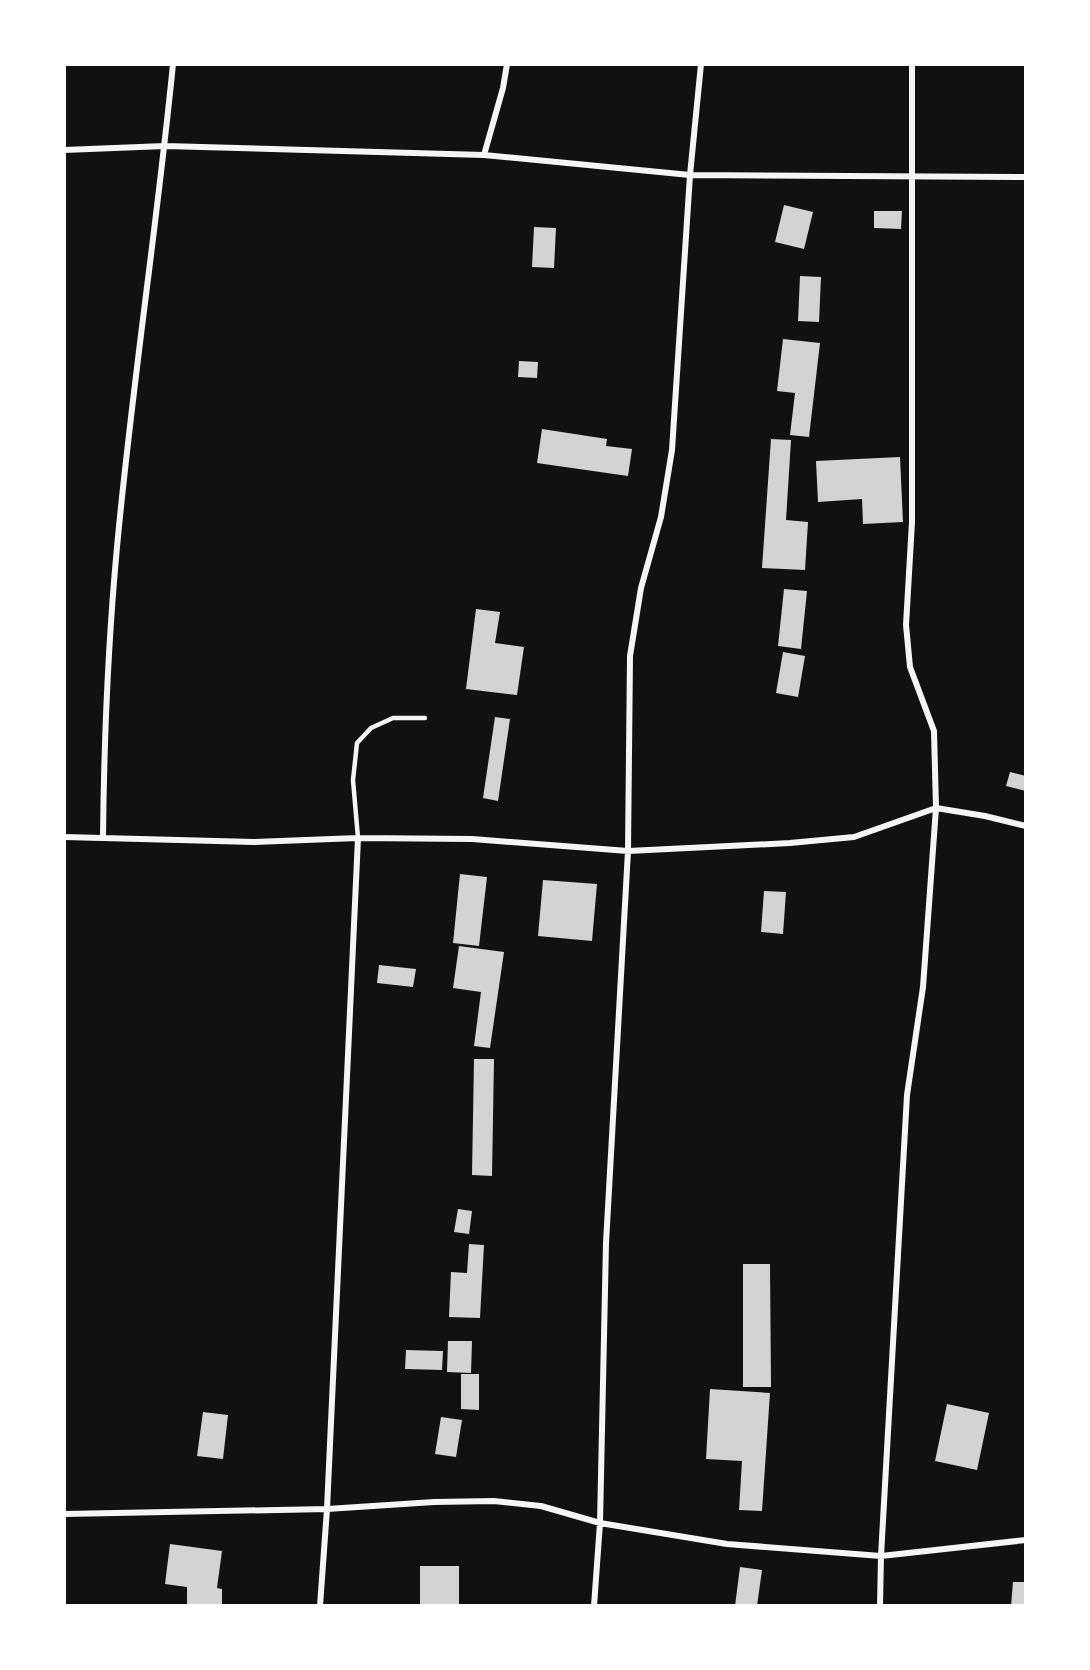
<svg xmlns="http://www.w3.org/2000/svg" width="1090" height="1670" viewBox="0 0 1090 1670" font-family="'Varela Round',sans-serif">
<rect width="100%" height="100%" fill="#111"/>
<!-- building -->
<path fill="#d3d3d3" d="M784 205 813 212 804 249 775 242Z
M874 211H902L901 229 874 228Z
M534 227 556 228 554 268 532 267Z
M800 276 821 277 819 322 798 321Z
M783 339 820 343 809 437 790 435 795 393 777 391Z
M519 361 538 362 537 378 518 377Z
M542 429 607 439 606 446 632 449 628 476 537 463Z
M771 439 791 440 786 520 808 522 805 570 762 568Z
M900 457 903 522 863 524 862 499 818 502 816 461Z
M784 589 807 591 801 649 778 646Z
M476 609 500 612 495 643 524 647 517 695 466 689Z
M783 652 805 656 798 697 776 693Z
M495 717 510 719 498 801 483 798Z
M1010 772 1026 776V791L1006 786Z
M460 874 487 877 479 946 453 943Z
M543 880 597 884 592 941 538 936Z
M764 891 786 892 783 934 761 932Z
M459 946 504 952 490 1048 474 1046 481 992 453 988Z
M379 965 416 969 413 987 377 983Z
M474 1059H494L492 1176 472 1175Z
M458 1209 472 1211 469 1234 454 1232Z
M469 1244 484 1245 480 1318 449 1317 451 1272 467 1273Z
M743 1264H770L771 1387H743Z
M448 1341H472L471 1373 447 1372Z
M406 1350 443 1351 442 1370 405 1369Z
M461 1374H479V1410L461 1409Z
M710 1389 770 1393 762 1511 739 1510 742 1461 706 1459Z
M947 1404 989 1413 977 1470 935 1461Z
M203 1412 228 1415 223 1459 197 1456Z
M441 1417 462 1420 456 1457 435 1454Z
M170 1544 222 1551 217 1588 222 1589V1606H187V1587L165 1584Z
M420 1566H459V1606H420Z
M740 1567 762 1570 757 1606H735Z
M1013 1582H1026V1606H1011Z"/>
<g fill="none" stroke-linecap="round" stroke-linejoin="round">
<!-- service -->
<path stroke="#f5f5f5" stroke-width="4.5" d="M358 838 353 780 357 743 371 728 393 718H425"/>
<!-- minor -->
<path stroke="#f5f5f5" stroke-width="6" d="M701 64 690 175 1026 177
M64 150 165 146 484 155 690 175 672 450 661 517 641 588 630 656 628 851 606 1243 600 1523 594 1606
M484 155 503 88 507 64
M64 837 254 842 358 838 472 839 628 851 790 843 854 837 936 808 985 816 1026 826
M103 837C104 740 108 644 117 547 132 386 157 226 173 64
M64 1514 327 1509 434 1502 494 1501 541 1506 600 1523 727 1544 881 1556 1026 1540
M320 1606 327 1509 358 838
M880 1606 881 1556 907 1095 923 987 936 808 934 731 910 667 906 625 912 522V64"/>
</g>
<!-- border -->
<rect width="1090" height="1670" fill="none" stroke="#ffffff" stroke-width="132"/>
</svg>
